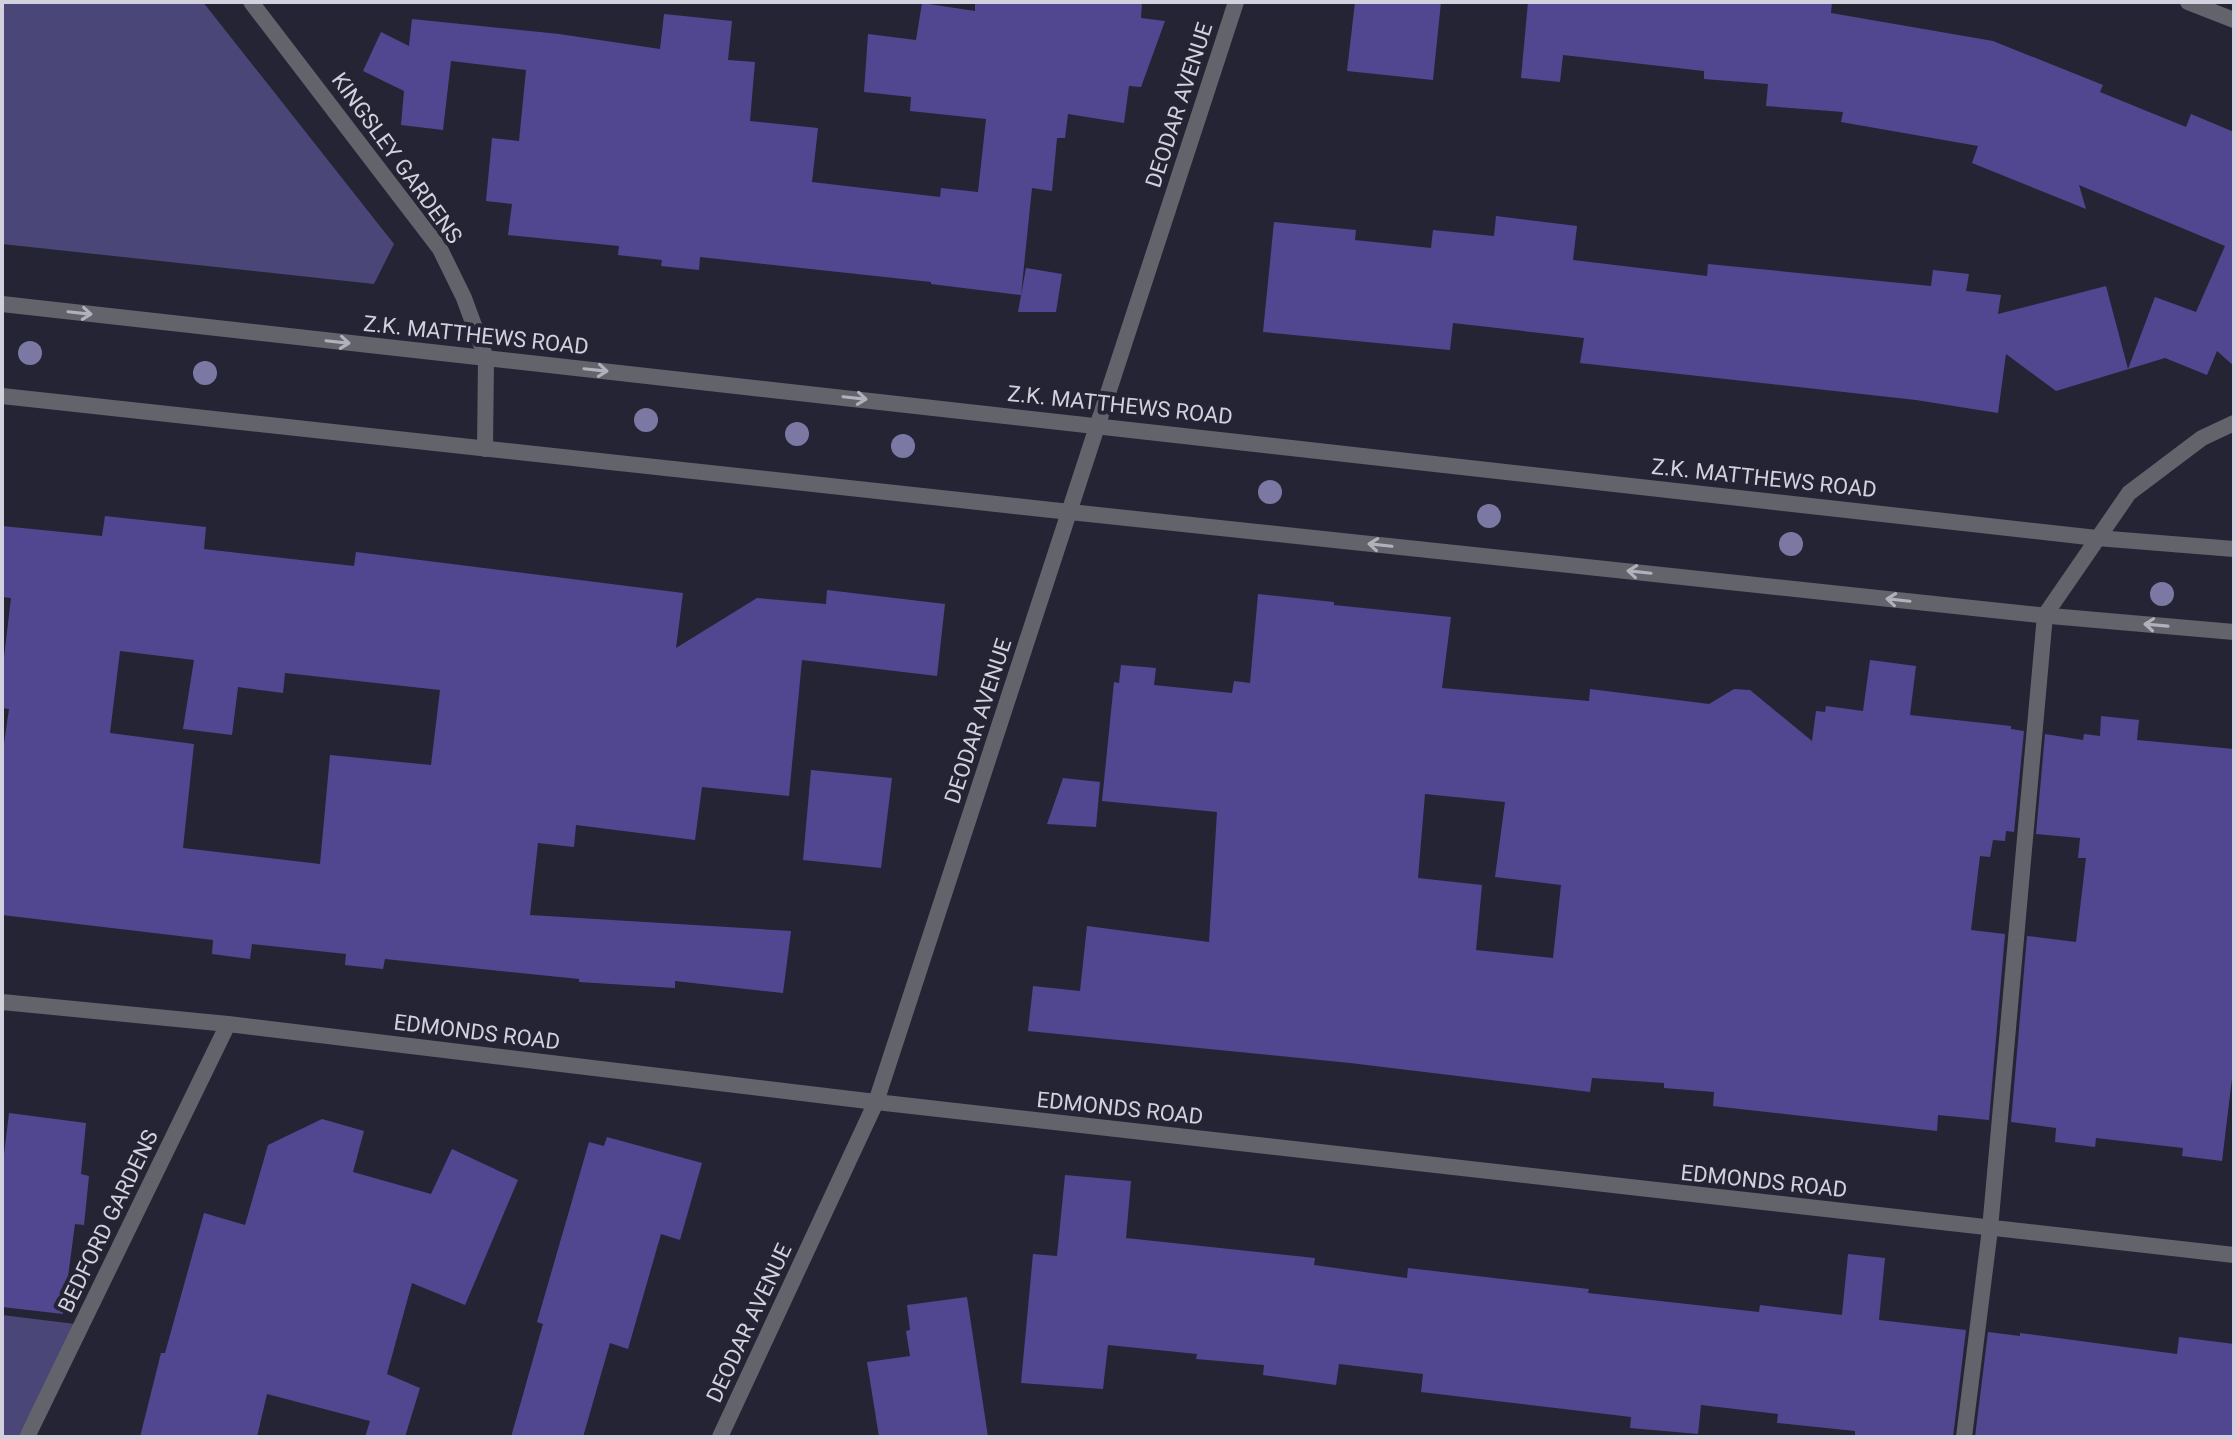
<svg xmlns="http://www.w3.org/2000/svg" width="2236" height="1439" viewBox="0 0 2236 1439" font-family="Roboto,sans-serif">
<rect width="100%" height="100%" fill="#252435"/>
<!-- green -->
<path fill="#4a4677" d="M2 2H203L394 244 374 284 2 244Z
M2 1315 75 1324 18 1437H2Z"/>
<!-- building -->
<path fill="#514791" fill-rule="evenodd" d="M975 2H1142L1141 18 1165 21 1141 87 1129 86 1124 123 1068 114 1065 138H1057L1052 191 1032 188 1021 295 931 284V282L700 257 699 270 661 266 662 260 618 255 619 246 508 235 512 204 486 201 492 138 519 141 526 70 451 61 443 130 401 125 404 91 363 71 381 32 409 46 412 19 559 34 660 49 664 14 732 21 728 60 755 62 750 121 818 128 812 182 940 197 941 188 978 192 986 119 910 111 911 97 864 92 868 34 916 40 922 3 975 11Z
M1355 2H1441L1433 80 1347 71Z
M1528 2H1832L1831 13 1993 41 2103 85 2100 92 2186 127 2191 114 2234 132V366L2217 351 2207 375 2165 358 2056 391 2006 354 1998 413 1916 400 1580 363 1584 338 1453 323 1450 350 1263 332 1274 222 1356 230 1355 240 1431 248 1433 230 1494 236 1496 216 1577 226 1573 260 1707 276 1708 264 1931 286 1933 270 1969 274 1966 291 2001 295 1998 314 2106 286 2128 369 2155 297 2196 312 2225 246 2079 185 2086 209 1972 163 1978 146 1841 122 1843 112 1766 106 1768 84 1704 79V71L1563 55 1560 82 1521 78Z
M1026 268 1062 274 1056 312H1018Z
M105 516 206 527 204 549 354 566 356 552 683 593 676 648 757 598 826 604 827 590 945 604 937 676 802 660 789 796 702 787 695 840 576 825 574 847 538 843 530 915 791 931 783 993 675 981V988L579 982V979L385 959 383 969 345 965 346 954 252 944 250 959 212 954 213 940 2 915V757L9 709 2 708V674L11 598 2 597V526L102 536ZM120 651 194 660 183 729 232 735 238 687 283 693 285 673 440 690 431 765 330 755 320 864 183 848 194 744 110 733Z
M1258 594 1334 602V605L1451 617 1442 688 1589 701 1590 689 1709 704 1734 689 1750 690 1812 741 1816 711 1825 712 1826 706 1863 711 1870 660 1916 666 1910 715 2011 726V729L2024 731 2014 832 2006 831 2005 841 1993 840 1990 857 1980 856 1971 930 2005 934 1989 1120 1938 1115 1937 1131 1713 1106 1714 1092 1664 1088V1083L1592 1078 1590 1092 1350 1063 1028 1031 1033 986 1080 991 1087 926 1209 942 1217 812 1102 801 1114 682 1119 683 1121 665 1156 668 1154 685 1232 693 1234 681 1250 683ZM1425 794 1505 802 1495 877 1561 885 1553 958 1476 950 1482 885 1418 878Z
M2101 716 2139 720 2137 740 2234 749V1062L2222 1161 2182 1156 2183 1148 2096 1138 2095 1147 2055 1142 2056 1128 2011 1122 2027 936 2076 942 2086 858H2078L2080 838 2036 834 2045 734 2083 740 2084 734 2100 736Z
M811 770 892 778 881 868 803 860Z
M1063 778 1100 782 1096 827 1047 824Z
M9 1113 86 1123 81 1174 89 1176 84 1225 75 1224 63 1314 2 1307V1171Z
M322 1119 364 1131 353 1172 431 1194 452 1149 518 1180 465 1305 412 1283 387 1374 420 1388 405 1437H365L370 1421 267 1394 257 1437H140L161 1353H165L204 1213 245 1225 268 1145Z
M607 1137 702 1163 680 1240 661 1234 628 1349 610 1343 583 1437H511L543 1324 537 1322 589 1142 604 1146Z
M1065 1175 1131 1181 1126 1238 1315 1258 1314 1265 1407 1278 1408 1268 1589 1289 1588 1293 1759 1312 1760 1305 1842 1315 1848 1254 1885 1258 1879 1320 1966 1330 1953 1437H1855V1431L1777 1423 1778 1414 1701 1405 1698 1434 1630 1428 1631 1417 1421 1392 1423 1374 1339 1364 1336 1385 1263 1375 1264 1365 1196 1359 1197 1354 1108 1345 1103 1389 1021 1383 1033 1254 1057 1256Z
M967 1297 988 1437H879L867 1362 910 1356 906 1331 910 1330 907 1305Z
M1988 1332 2020 1336V1333L2177 1354 2179 1337 2234 1344V1437H1975Z"/>
<g fill="none" stroke-linecap="round" stroke-linejoin="round">
<!-- service -->
<path stroke="#63636c" stroke-width="16" d="M1964 1437 1990 1229"/>
<!-- minor -->
<path stroke="#63636c" stroke-width="16" d="M251 2 440 249 464 298 486 358 485 449
M2188 2 2234 20
M2 1002 228 1024 876 1102 2234 1255
M1990 1229 2045 615 2129 493 2202 438 2234 423
M27 1437 228 1024
M720 1437 876 1102 1236 2"/>
<!-- tertiary -->
<path stroke="#63636c" stroke-width="16" d="M2 304 2097 538 2234 549
M2 396 1070 512 2039 615 2234 632"/>
</g>
<!-- trees -->
<g fill="#7b79a3">
<circle cx="30" cy="353" r="12"/>
<circle cx="205" cy="373" r="12"/>
<circle cx="646" cy="420" r="12"/>
<circle cx="797" cy="434" r="12"/>
<circle cx="903" cy="446" r="12"/>
<circle cx="1270" cy="492" r="12"/>
<circle cx="1489" cy="516" r="12"/>
<circle cx="1791" cy="544" r="12"/>
<circle cx="2162" cy="594" r="12"/>
</g>
<!-- one-way arrows -->
<defs><path id="oneway-shaft" d="M-6 0H5M1.5-3L5.5 0L1.5 3" fill="none" stroke-width="1.6" stroke-linecap="round" stroke-linejoin="round" transform="scale(2)"/></defs>
<g stroke="#b1b0bb">
<use href="#oneway-shaft" transform="translate(80 313) rotate(6)"/>
<use href="#oneway-shaft" transform="translate(338 342) rotate(6)"/>
<use href="#oneway-shaft" transform="translate(596 370) rotate(6)"/>
<use href="#oneway-shaft" transform="translate(855 398) rotate(6)"/>
<use href="#oneway-shaft" transform="translate(1380 545) rotate(-174)"/>
<use href="#oneway-shaft" transform="translate(1639 572) rotate(-174)"/>
<use href="#oneway-shaft" transform="translate(1898 600) rotate(-174)"/>
<use href="#oneway-shaft" transform="translate(2156 625) rotate(-175)"/>
</g>
<g text-anchor="middle" dominant-baseline="central" stroke-width="8" stroke-linejoin="round" paint-order="stroke">
<!-- street labels -->
<g font-size="22" fill="#d2d1dd" stroke="#252435">
<text transform="translate(1179 105) rotate(-72)">DEODAR AVENUE</text>
<text transform="translate(397 158) rotate(54)">KINGSLEY GARDENS</text>
<text transform="translate(476 335) rotate(6)">Z.K. MATTHEWS ROAD</text>
<text transform="translate(1120 405) rotate(6)">Z.K. MATTHEWS ROAD</text>
<text transform="translate(1764 478) rotate(6)">Z.K. MATTHEWS ROAD</text>
<text transform="translate(978 721) rotate(-72)">DEODAR AVENUE</text>
<text transform="translate(477 1032) rotate(7)">EDMONDS ROAD</text>
<text transform="translate(1120 1108) rotate(6)">EDMONDS ROAD</text>
<text transform="translate(1764 1181) rotate(6)">EDMONDS ROAD</text>
<text transform="translate(108 1221) rotate(-64)">BEDFORD GARDENS</text>
<text transform="translate(749 1323) rotate(-65)">DEODAR AVENUE</text>
</g>
</g>
<!-- border -->
<rect width="2236" height="1439" fill="none" stroke="#d2d1dd" stroke-width="8"/>
</svg>
